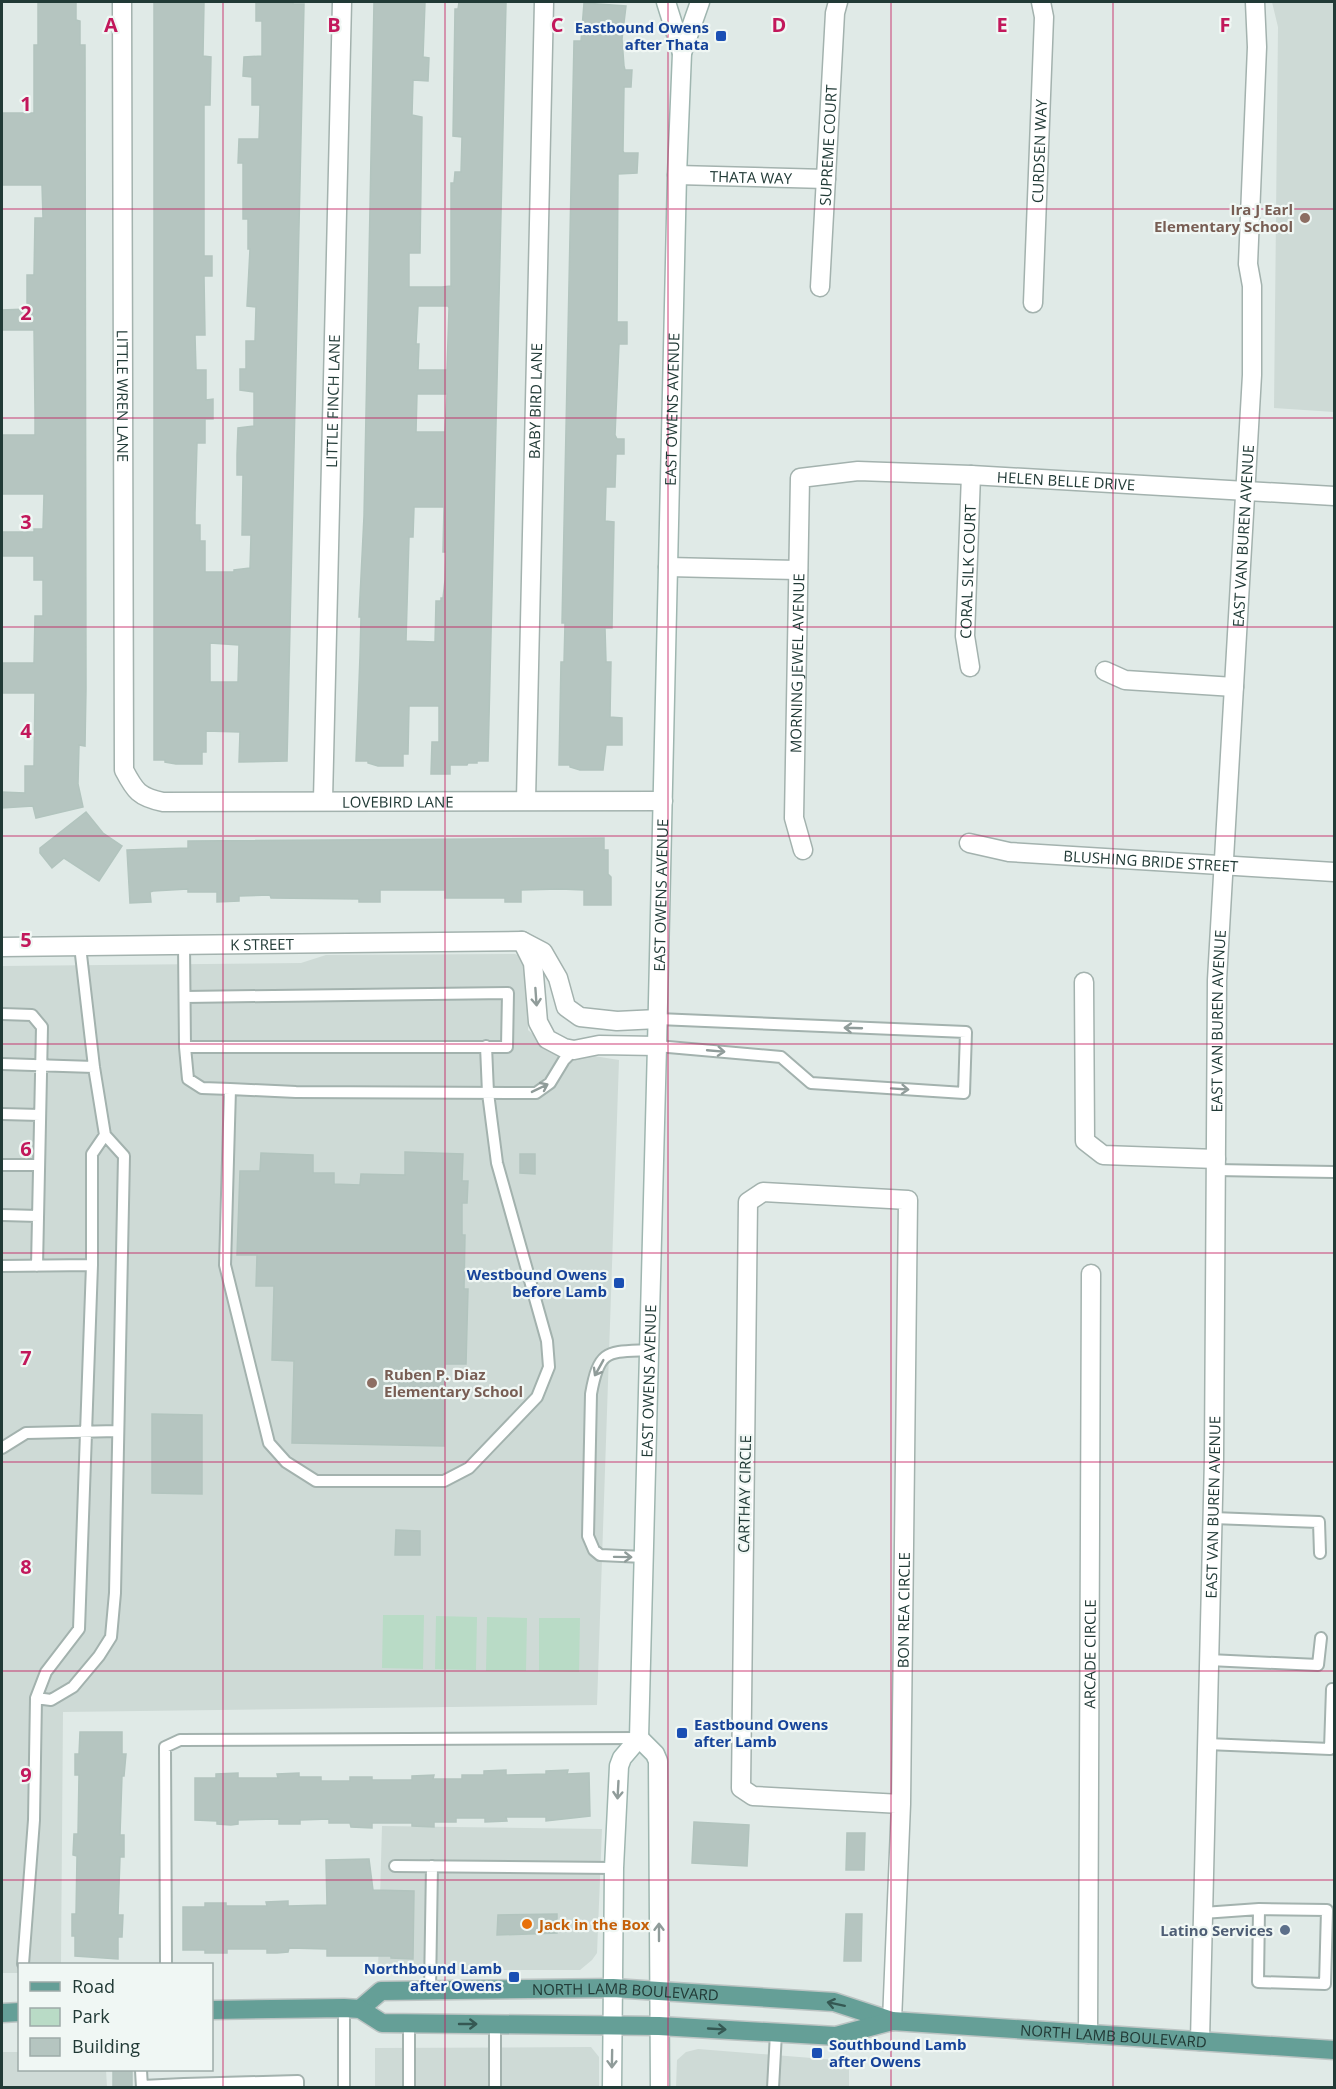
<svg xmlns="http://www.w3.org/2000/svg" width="1336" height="2089" viewBox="0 0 1336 2089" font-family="'Open Sans',sans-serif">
<rect width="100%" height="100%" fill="#e0eae7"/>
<!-- built -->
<path fill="#cedad6" d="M1272 2H1334V412L1274 408 1278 27Z
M515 954 529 959 528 1030 550 1049 619 1060 597 1705 63 1712 61 1964H20L19 1973H2V966L301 963 326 955Z
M382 1826 602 1829 597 1953 592 1960 580 1970H378Z
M591 2047 599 2057V2087L375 2088V2048Z
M698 2049 849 2061V2087L676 2088 677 2060 686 2052Z
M2 2052H19L20 2070H106L107 2087H2Z"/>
<!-- green -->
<path fill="#b9dbc6" d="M383 1615H424L423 1669 382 1668Z
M436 1616 477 1617 476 1670 435 1669Z
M487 1617 527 1618 526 1671H486Z
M539 1618H580L579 1672 539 1671Z"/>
<!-- building -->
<path fill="#b5c5c0" stroke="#b2c4be" stroke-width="1.5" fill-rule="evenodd" d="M38 2H76V20L80 21V45H85L86 689 85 746 79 745 78 784 83 807 36 818 33 806 2 808V792L25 793V766H34L35 693H2V663H34L35 616H43V580H34V556H2V532H34V529H43L44 494H2V435H35V412L34 330H2V310L27 309V275H34L35 218H43L42 185H2V113H34V45H38Z
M154 2H204L203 56 211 57 210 105H204V256H212V276H204L205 335H195L196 370H206V400L213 399V419H205V443H197L195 513V525H200V541H205V572H234V570L250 568 251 535H242L243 475H237V455L238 428 254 426V392L240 390V369H246V341H255L256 307 247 306 250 249H248V219H243V163H238L239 139H259L260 107V105H252V77L243 76 244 57 262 56V21H256V2H293V4H304L287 761 239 762 240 732 206 731V752H202V764H176L165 762V760H154ZM210 643 239 645 238 682H210Z
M374 2H425L423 57 429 58 428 81 413 80 412 115 422 117 420 253H409V287H442L451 286V183H454L455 172H461L462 137 453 136 455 9H458L459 2 506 3 488 761H477V763H468L467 765H450V774H431L432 742H439V706H409L408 754H403V766H378L368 763V761H356L360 656 361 617H359L364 516ZM418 306H448L449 308 447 370H418L419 344H416ZM417 394H447L445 432H416ZM414 507H444L443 552H446L445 580 443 598H441V601H436L435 642 406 641 409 537H413Z
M584 3 626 6 622 39 624 66 625 70H632L631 87H624L623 151 624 153H638L637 173 618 174 617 322H627V344H619L615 435 617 439H624V454H616L615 487H606L605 521 614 522 612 628H605L606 662H611L610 717 622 718V745H606L603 770H580L570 767V765H559L561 662H564L565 623H562L574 41H581Z
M86 812 103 833 122 846 99 881 64 858 52 868 40 853V848Z
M604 838V850H608V874L611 877V905H584V890L560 889 521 890V902H505V898H445V890H380V902H359V899L271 898 270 895 239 896V901L217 902V892H188V889L153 891 150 892 151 902 130 903 127 850 188 848V841Z
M405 1152 463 1154 462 1181H468L467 1203H462V1235H465L464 1289H468L466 1364H445L444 1446 292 1443 294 1361 272 1360 274 1286H256L257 1255H237L240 1171H260L261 1153 313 1155V1173H334V1184L360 1185 361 1174 405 1175Z
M520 1154H535V1174L520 1173Z
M152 1414 202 1415V1494L152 1493Z
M396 1530 420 1531V1555H395Z
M80 1732H122V1754H126L124 1776H122L120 1835H124V1857H120L118 1915H123L122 1937H118V1959L75 1956V1936H72V1914H76L77 1856 73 1855 74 1834H78L79 1775H75V1754H79Z
M506 1770V1775L546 1774V1771L568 1770 567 1774 589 1773 590 1816 546 1821V1817H506L507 1821 485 1822V1818H456V1822H434V1827L412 1826V1823H372V1828L351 1827 350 1823H329V1819L300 1820V1824H279V1819L238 1820V1824L231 1825 217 1824V1821L195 1820V1778H216V1774L238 1773V1778H278L277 1774 299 1773V1777H321V1781H350V1777H372V1780H412V1776L434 1775 433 1779H462V1775H484V1771Z
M694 1822 749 1825 747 1866 692 1863Z
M847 1833H865L864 1870H846Z
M369 1859 373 1890 414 1891 413 1959 391 1958V1956H327V1949L289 1948 288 1952 277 1953H267V1949H227V1953H205V1950H183V1907H205V1903H226V1906H267L266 1902 288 1901V1906L327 1905 326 1860Z
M557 1914V1933L497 1935 498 1915Z
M846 1914H862L861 1961H844Z
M113 2070H132V2088H113Z"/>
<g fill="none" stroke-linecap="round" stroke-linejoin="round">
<!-- service casing -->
<g stroke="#a3b2ae" stroke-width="14">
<path id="service" d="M184 945 185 1047 188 1079 202 1088 230 1089 296 1092 536 1093 550 1083 564 1060 574 1050
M80 946 94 1067 105 1135
M185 997 508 993 507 1047H185
M2 1014 32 1015 42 1027 37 1266
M657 1046 781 1057 811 1083 964 1093 966 1032 658 1019
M2 1064 94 1067
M230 1089 225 1265 269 1443 286 1462 316 1481H444L469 1468 537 1397 549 1367 547 1341 497 1163 488 1093 486 1046
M2 1114 40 1115
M105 1135 124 1156 115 1593 111 1637 99 1656 73 1687 51 1700 36 1698 46 1672 79 1629 92 1265V1154Z
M2 1165H39
M1216 1170 1334 1172
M2 1215 38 1216
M2 1266 92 1265
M2 1448 26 1433 118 1431
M1213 1518 1319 1522 1320 1553
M644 1557 600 1555 594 1550 588 1536 591 1394C599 1348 608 1352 649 1350
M1209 1660 1318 1665 1321 1638
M1207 1744 1330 1749 1332 1689
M395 1866 614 1868
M1259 1909 1327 1910 1325 1984 1258 1982Z
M1203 1913 1259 1909
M23 1964 34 1820 36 1698
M166 1964 165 1747 180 1740 639 1738
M430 1990 432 1866
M344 2008V2088
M495 2024V2088
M141 2070 142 2088
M184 2084 298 2081V2088
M142 2086 184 2084V2088
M409 2088V2023
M773 2088 776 2033"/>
</g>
<!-- minor casing -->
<g stroke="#a3b2ae" stroke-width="21">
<g id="minor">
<path id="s1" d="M122 2 124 770C135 791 139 797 163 802L663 801"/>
<path id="s2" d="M677 175 826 179"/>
<path id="s3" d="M820 287 835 13 838 2"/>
<path id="s4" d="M1033 303 1044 17 1041 2"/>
<path d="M668 567 798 570"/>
<path id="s5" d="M970 667 965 636 971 475"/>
<path d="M1105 671 1125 680 1234 687"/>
<path id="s6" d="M323 800 342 2"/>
<path id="s7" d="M526 800 544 2"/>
<path id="s8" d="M969 843 1009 852 1334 872"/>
<path id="s9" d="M803 850 794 818 800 478 858 471 971 475 1334 496"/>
<path d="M522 941 533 963 538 1022 547 1039 564 1048 574 1050 599 1045 657 1046"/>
<path id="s10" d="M2 947 522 941 543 952 558 978 566 1007 580 1017 617 1021 658 1019"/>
<path d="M1084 982 1085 1141 1103 1155 1216 1159"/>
<path id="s11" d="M892 2021 901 1804 908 1200 763 1192 748 1202 741 1788 753 1796 901 1804"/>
<path id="s12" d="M1088 2034 1091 1274"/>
<path id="s13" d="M1200 2041 1214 1458 1217 980 1252 375V286L1248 264 1257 47 1255 2"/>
</g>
</g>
<!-- secondary casing -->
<g stroke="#9fb6b0" stroke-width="21">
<g id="secondary">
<path d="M666 2 682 53"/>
<path d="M639 1738 655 1754 658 1761 660 2088"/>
<path id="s14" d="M612 2088 614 1868 619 1766 622 1758 639 1738 657 1046 677 175 682 53 700 2"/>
</g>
</g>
<!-- primary casing -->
<g stroke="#bcc4c3" stroke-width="21">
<g id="primary">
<path id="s15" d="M360 2009 381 1991 613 1988 659 1991 834 2002 892 2021 1334 2050"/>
<path d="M212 2010 344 2008 360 2009 382 2023 659 2026 836 2036 892 2021"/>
<path d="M2 2013 20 2012"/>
</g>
</g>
<!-- service -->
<use href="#service" stroke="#fff" stroke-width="10"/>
<!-- minor -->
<use href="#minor" stroke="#fff" stroke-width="18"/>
<!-- secondary -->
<use href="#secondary" stroke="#fff" stroke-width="18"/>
<!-- primary -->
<use href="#primary" stroke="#659f97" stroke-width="18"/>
</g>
<!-- one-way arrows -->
<defs><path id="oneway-shaft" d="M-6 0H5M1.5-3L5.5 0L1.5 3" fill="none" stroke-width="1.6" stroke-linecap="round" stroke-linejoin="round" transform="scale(1.5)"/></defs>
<g stroke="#909c9a">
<use href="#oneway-shaft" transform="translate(536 997) rotate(86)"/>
<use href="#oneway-shaft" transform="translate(853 1028) rotate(-178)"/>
<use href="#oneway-shaft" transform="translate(716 1051) rotate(5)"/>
<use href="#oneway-shaft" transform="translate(540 1088) rotate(-26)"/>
<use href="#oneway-shaft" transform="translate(900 1089) rotate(4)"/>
<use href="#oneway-shaft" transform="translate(599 1368) rotate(119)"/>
<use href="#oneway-shaft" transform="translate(623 1557) rotate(1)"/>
<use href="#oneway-shaft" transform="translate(618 1790) rotate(93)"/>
<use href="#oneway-shaft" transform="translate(659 1932) rotate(-90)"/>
<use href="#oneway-shaft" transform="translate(612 2059) rotate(91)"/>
</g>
<g stroke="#355853">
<use href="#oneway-shaft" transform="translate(836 2004) rotate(-168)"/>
<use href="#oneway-shaft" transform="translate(468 2024)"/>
<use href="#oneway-shaft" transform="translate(717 2029) rotate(3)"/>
</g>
<!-- grid -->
<path fill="none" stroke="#c2185b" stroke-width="1.5" stroke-opacity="0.55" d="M223 2V2088M445 2V2088M668 2V2088M891 2V2088M1113 2V2088M2 209H1334M2 418H1334M2 627H1334M2 836H1334M2 1044H1334M2 1253H1334M2 1462H1334M2 1671H1334M2 1880H1334"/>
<!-- markers -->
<g fill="#1a4fb4" stroke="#f0f7f4" stroke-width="2">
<rect x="715" y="30" width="12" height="12" rx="3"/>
<rect x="613" y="1277" width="12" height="12" rx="3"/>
<rect x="676" y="1727" width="12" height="12" rx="3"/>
<rect x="508" y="1971" width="12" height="12" rx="3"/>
<rect x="811" y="2047" width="12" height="12" rx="3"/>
</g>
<g fill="#8d6e63" stroke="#f0f7f4" stroke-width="2">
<circle cx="1305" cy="218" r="6"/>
<circle cx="372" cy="1383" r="6"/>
</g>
<circle fill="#e8710a" stroke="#f0f7f4" stroke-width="2" cx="527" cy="1924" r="6"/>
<circle fill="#5c6f8a" stroke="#f0f7f4" stroke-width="2" cx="1285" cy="1930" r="6"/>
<g text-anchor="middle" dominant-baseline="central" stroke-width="4.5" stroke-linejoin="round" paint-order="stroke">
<!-- transit labels -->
<g font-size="15" font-weight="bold" fill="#164399" stroke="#f0f7f4" text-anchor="end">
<text x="709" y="27">Eastbound Owens<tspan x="709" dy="17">after Thata</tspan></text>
<text x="607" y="1274">Westbound Owens<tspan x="607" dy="17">before Lamb</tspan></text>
<text x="694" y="1724" text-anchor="start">Eastbound Owens<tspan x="694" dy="17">after Lamb</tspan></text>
<text x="502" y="1968">Northbound Lamb<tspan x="502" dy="17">after Owens</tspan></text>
<text x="829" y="2044" text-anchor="start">Southbound Lamb<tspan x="829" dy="17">after Owens</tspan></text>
</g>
<!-- street labels -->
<g font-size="15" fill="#213a36" stroke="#f0f7f4">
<text stroke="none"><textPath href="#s3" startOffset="142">SUPREME COURT</textPath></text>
<text stroke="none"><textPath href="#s4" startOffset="152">CURDSEN WAY</textPath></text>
<text stroke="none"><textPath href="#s2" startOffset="74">THATA WAY</textPath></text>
<text stroke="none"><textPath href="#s1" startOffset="394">LITTLE WREN LANE</textPath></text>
<text stroke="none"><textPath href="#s6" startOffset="399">LITTLE FINCH LANE</textPath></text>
<text stroke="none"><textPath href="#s7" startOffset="399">BABY BIRD LANE</textPath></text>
<text stroke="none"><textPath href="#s14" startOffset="1686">EAST OWENS AVENUE</textPath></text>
<text stroke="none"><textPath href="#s9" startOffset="640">HELEN BELLE DRIVE</textPath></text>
<text stroke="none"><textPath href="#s13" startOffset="1506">EAST VAN BUREN AVENUE</textPath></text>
<text stroke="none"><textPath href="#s5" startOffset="96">CORAL SILK COURT</textPath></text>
<text stroke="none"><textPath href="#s9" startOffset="188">MORNING JEWEL AVENUE</textPath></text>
<text stroke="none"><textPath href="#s1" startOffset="1056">LOVEBIRD LANE</textPath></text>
<text stroke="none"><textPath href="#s8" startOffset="183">BLUSHING BRIDE STREET</textPath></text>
<text stroke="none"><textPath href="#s14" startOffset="1200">EAST OWENS AVENUE</textPath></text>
<text stroke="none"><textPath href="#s10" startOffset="260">K STREET</textPath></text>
<text stroke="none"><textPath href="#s13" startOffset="1020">EAST VAN BUREN AVENUE</textPath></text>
<text stroke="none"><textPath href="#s14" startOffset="714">EAST OWENS AVENUE</textPath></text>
<text transform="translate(744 1494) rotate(-89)">CARTHAY CIRCLE</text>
<text stroke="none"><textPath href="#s13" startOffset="534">EAST VAN BUREN AVENUE</textPath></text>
<text stroke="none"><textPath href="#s11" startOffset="411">BON REA CIRCLE</textPath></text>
<text stroke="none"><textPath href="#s12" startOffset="380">ARCADE CIRCLE</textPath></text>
<text stroke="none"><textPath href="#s15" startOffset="272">NORTH LAMB BOULEVARD</textPath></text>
<text stroke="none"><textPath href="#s15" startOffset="764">NORTH LAMB BOULEVARD</textPath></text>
</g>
<!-- education labels -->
<g font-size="15" font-weight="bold" fill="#785e54" stroke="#f0f7f4" text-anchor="end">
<text x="1293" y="209">Ira J Earl<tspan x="1293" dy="17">Elementary School</tspan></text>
<text x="384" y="1374" text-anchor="start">Ruben P. Diaz<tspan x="384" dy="17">Elementary School</tspan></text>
</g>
<!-- food labels -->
<g font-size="15" font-weight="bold" fill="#c56008" stroke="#f0f7f4" text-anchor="start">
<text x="539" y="1924">Jack in the Box</text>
</g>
<!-- service labels -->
<g font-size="15" font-weight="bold" fill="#4e5e75" stroke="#f0f7f4" text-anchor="end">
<text x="1273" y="1930">Latino Services</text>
</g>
</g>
<g font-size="20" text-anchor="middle" font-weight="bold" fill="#c2185b" stroke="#f0f7f4" stroke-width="4.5" stroke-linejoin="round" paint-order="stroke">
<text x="111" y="32">A</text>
<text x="334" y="32">B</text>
<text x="557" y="32">C</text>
<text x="779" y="32">D</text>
<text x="1002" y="32">E</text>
<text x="1225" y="32">F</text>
<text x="26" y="111">1</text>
<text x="26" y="320">2</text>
<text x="26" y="529">3</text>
<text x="26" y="738">4</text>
<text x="26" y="947">5</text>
<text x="26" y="1156">6</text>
<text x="26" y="1365">7</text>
<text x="26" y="1574">8</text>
<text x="26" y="1782">9</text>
</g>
<!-- border -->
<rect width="1336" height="2089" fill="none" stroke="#213a36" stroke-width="6"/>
<!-- legend -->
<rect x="18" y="1963" width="195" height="108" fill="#f0f7f4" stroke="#9daba8" stroke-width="1.5"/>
<rect x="30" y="1982" width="30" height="9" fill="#659f97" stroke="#9daba8" stroke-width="1.5"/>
<text x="72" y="1993" font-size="18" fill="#213a36">Road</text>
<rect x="30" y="2008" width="30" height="18" fill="#b9dbc6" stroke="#9daba8" stroke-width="1.5"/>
<text x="72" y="2023" font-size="18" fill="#213a36">Park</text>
<rect x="30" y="2038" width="30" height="18" fill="#b5c5c0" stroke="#9daba8" stroke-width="1.5"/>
<text x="72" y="2053" font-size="18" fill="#213a36">Building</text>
</svg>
